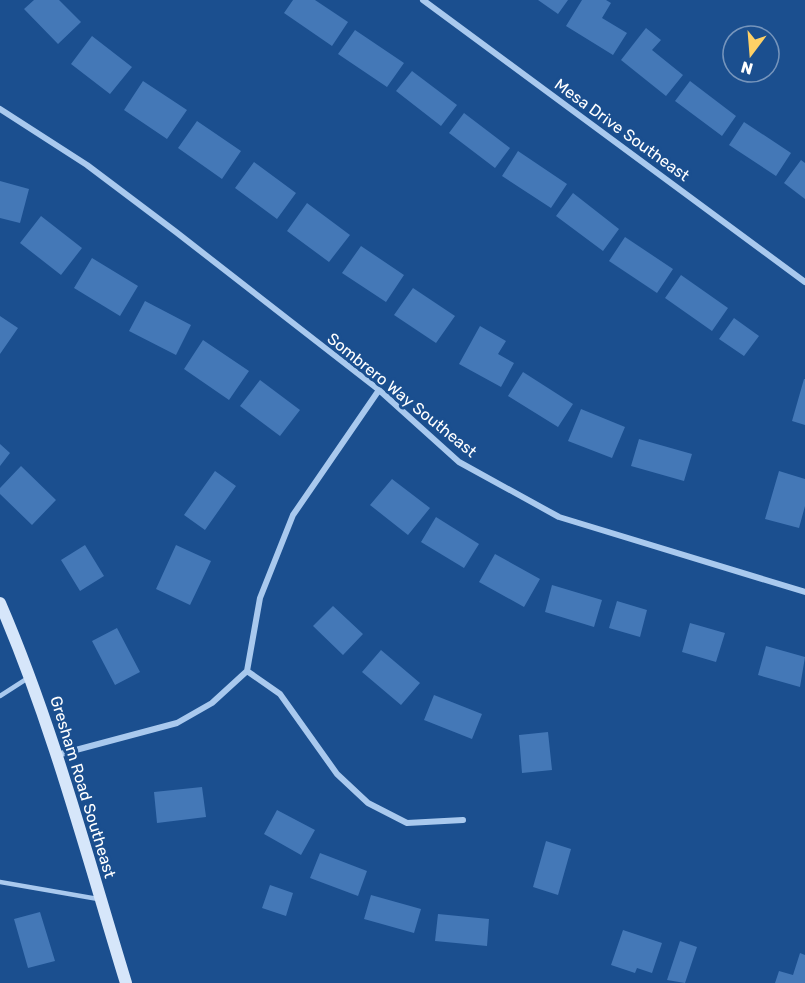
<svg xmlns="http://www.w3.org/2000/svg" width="805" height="983" viewBox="0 0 805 983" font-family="Rubik,sans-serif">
<rect width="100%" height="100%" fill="#1b4f8f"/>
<!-- building -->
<path fill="#4478b7" d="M34 0H59L81 22 58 44 24 9Z
M293 0H315L348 22 332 46 284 13Z
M538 0H568L558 14Z
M582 0H606L611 3 602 18 627 33 613 55 566 26Z
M646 28 661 40 652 50 683 75 666 96 621 60Z
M355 30 404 63 387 87 338 54Z
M92 36 132 67 110 94 71 64Z
M412 71 457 105 441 126 396 91Z
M143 81 187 110 167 139 124 110Z
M690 81 736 116 722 136 675 101Z
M464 113 510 148 495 168 449 133Z
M197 121 241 151 222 179 178 148Z
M744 122 791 153 776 176 729 145Z
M518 151 567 184 551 208 502 176Z
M801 160 805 163V199L784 183Z
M254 162 296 193 277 219 235 188Z
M0 181 29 189 20 223 0 218Z
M573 193 619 229 603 251 556 216Z
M307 203 350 235 329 262 287 231Z
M41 216 82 248 61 275 20 243Z
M625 237 673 269 657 293 609 261Z
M361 246 404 275 386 302 342 273Z
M92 258 138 286 120 316 74 288Z
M681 275 728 308 712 331 665 298Z
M413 288 455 316 436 343 394 315Z
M145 301 191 325 176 355 129 331Z
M0 316 18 328 0 354Z
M734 318 759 336 744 356 719 339Z
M480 326 506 341 498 354 514 363 501 387 459 364Z
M203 340 249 371 229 400 184 369Z
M523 372 573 404 558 427 508 396Z
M804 379H805V425L792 421Z
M260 380 300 410 280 436 240 406Z
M581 409 625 427 612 458 568 441Z
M639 439 692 454 684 481 631 466Z
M0 444 10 453 0 466Z
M21 466 56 500 32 525 0 494V488Z
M215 471 236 486 205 530 184 515Z
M779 471 805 479V506L799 528 765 519Z
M392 479 430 508 408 535 370 505Z
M436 517 479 544 464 568 421 542Z
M85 545 104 576 80 591 61 560Z
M176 545 211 561 190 605 156 589Z
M495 554 540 579 524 607 479 582Z
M552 585 602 600 594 627 545 612Z
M617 601 647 610 640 637 609 628Z
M333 606 363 634 343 655 313 626Z
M690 623 725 633 716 662 682 652Z
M117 628 140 672 115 685 92 641Z
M766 646 805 657 800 687 758 675Z
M381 650 420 683 401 705 362 672Z
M434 695 482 714 472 739 424 720Z
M548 732 552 770 522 773 519 735Z
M202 787 206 817 157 823 154 792Z
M277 810 315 830 301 855 264 834Z
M546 841 571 849 558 895 533 887Z
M320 853 367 871 358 896 310 878Z
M270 885 293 893 286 916 262 908Z
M371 895 421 909 414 933 364 919Z
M40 912 55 961 28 968 14 919Z
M438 914 489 919 487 946 435 941Z
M623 930 662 943 652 973 637 968 635 973 611 965Z
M680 941 697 947 685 983 667 980Z
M800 953 805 955V983H775L779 971 793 975Z"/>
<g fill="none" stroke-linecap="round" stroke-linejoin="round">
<!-- lane -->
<path stroke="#a9c9ee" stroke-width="4.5" d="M0 696 28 678
M0 882 98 899"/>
<!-- street -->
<path stroke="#a9c9ee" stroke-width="6" d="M423 0 805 282
M0 109 87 165 176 232 379 390 459 462 559 517 805 592
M247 671 280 694 337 774 368 803 407 823 463 820
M57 755 177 723 212 703 247 671 260 598 293 515 379 390"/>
<!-- secondary -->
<path stroke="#d6e6fa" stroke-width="12" d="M0 603C53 726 87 856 126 983"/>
</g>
<g text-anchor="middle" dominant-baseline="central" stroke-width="6" stroke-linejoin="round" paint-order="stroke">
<!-- street labels -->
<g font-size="16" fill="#fff" stroke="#1b4f8f">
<text transform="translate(622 130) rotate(36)">Mesa Drive Southeast</text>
<text transform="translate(402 395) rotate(39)">Sombrero Way Southeast</text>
<text transform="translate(83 787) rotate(73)">Gresham Road Southeast</text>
</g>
</g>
<!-- north arrow -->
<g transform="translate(751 54) rotate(196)"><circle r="28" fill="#1b4f8f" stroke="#7695bc" stroke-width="1.5"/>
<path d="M0-4.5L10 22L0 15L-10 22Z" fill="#ffd166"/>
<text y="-9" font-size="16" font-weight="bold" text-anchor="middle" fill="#ffffff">N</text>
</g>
</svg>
